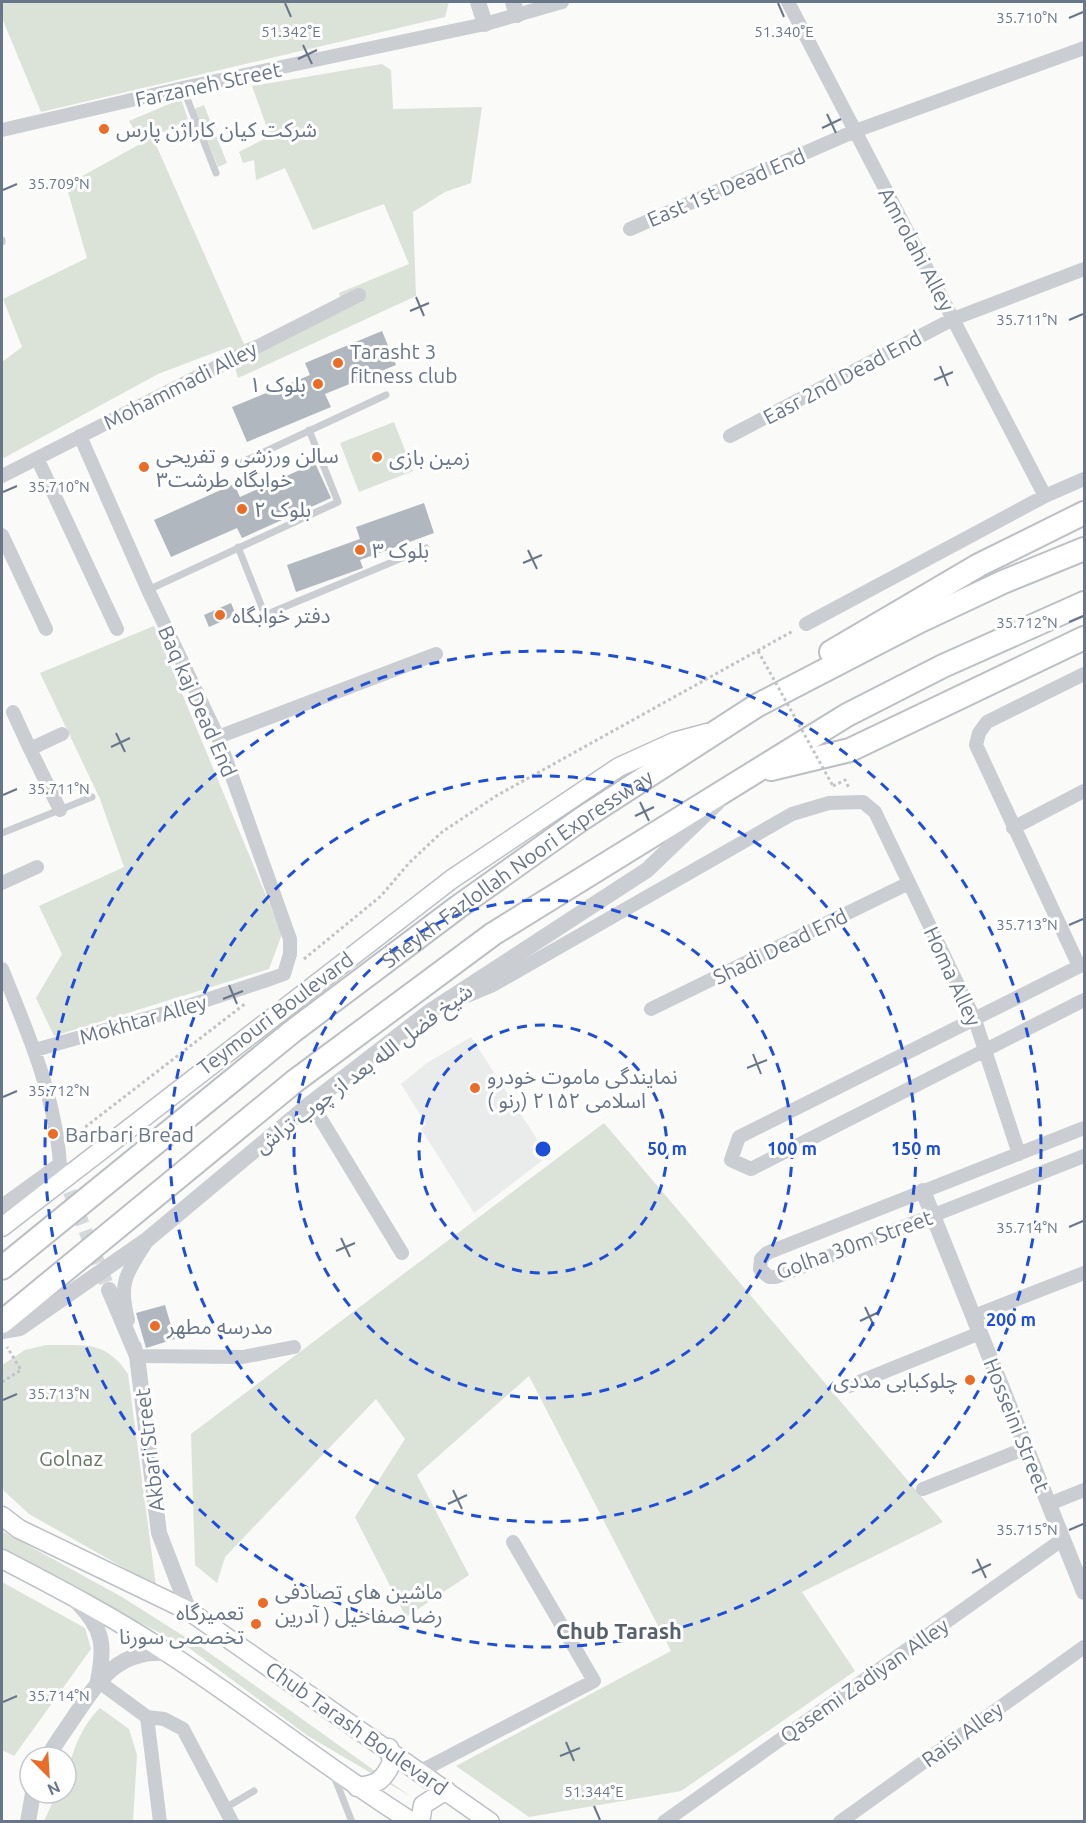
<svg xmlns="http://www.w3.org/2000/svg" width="1086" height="1823" viewBox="0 0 1086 1823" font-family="Ubuntu,'Noto Sans Arabic',sans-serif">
<rect width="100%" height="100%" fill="#fafaf8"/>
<!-- built -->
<path fill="#eaeceb" d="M471 1037 548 1156 474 1213 421 1129 426 1124 401 1084 427 1063Z"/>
<!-- green -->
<path fill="#dbe2d8" d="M2 2H449L445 17 41 112 2 18Z
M382 64 391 70 393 109 482 107 471 183 445 192 413 212 416 296 238 378 229 347 158 374 2 459V362L22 347 3 299 87 258 66 185 142 143 129 121 181 99 188 119 153 138 244 344 344 310 339 293 409 264 384 204 313 230 285 168 256 180 254 160 243 163 239 152 270 136 252 86Z
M204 105 227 163 218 167 194 109Z
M394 422 413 471 359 492 340 443Z
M154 626 282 934 269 969 54 1036 36 998 62 954 39 906 124 867 100 799 40 673Z
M604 1123 943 1522 802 1592 855 1671 681 1791 529 1817 456 1766 671 1651 529 1376 417 1475 469 1575 406 1617 355 1517 405 1439 376 1399 225 1557 217 1583 195 1565 191 1434Z
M46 1345C83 1346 105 1339 128 1374L156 1586 29 1514 2 1489V1365L25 1350Z
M2 1531 122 1597 201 1647 410 1796 308 1736 189 1648 2 1552Z
M2 1582 85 1628 91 1649 14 1756 2 1750Z
M100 1708 129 1729 137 1755 133 1821H44L57 1793H66C66 1765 79 1728 100 1708Z"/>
<!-- building -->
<path fill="#b0b7bf" d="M382 331 396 365 325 394 331 407 247 442 232 407 310 375 305 363Z
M315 463 331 498 242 538 237 528 171 557 154 520 234 484 240 497Z
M424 503 434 533 360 560 363 568 296 592 287 565 360 539 356 527Z
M231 603 236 615 209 627 204 615Z
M165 1305 175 1339 146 1348 136 1313Z"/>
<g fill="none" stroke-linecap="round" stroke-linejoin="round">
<!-- minor-tunnel -->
<path stroke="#d6d9dc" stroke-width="14" stroke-dasharray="14 7" stroke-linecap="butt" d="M62 1172 109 1290"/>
<!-- secondary casing -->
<g stroke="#bcc0c6" stroke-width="21">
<path id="secondary" d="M2 1227 452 879 619 767 674 742 707 733
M2 1516 19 1529 189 1611 490 1822
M2 1559C58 1588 115 1618 168 1653 251 1707 328 1769 412 1822
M357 1787C377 1785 384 1780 392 1762L389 1748
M420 1822 423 1805 446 1790"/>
</g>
<!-- trunk casing -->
<g stroke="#bcbfc3" stroke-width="26">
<g id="trunk">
<path d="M831 652 979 565 1084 513"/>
<path d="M771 769 850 750 1084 638"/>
<path id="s1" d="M2 1268 293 1031 458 907 583 818 756 706 920 621 1003 582 1084 549"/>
<path d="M2 1322 295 1081 493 934 847 715 943 666 1084 603"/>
</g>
</g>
<!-- path -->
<path stroke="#c1c3c6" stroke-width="3" stroke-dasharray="3 3" stroke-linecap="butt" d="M833 786 845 780 849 788
M304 959 381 896 409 863 442 832 496 796 793 631
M71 1138 246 1003
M2 1382 21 1370 7 1347"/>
<!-- service -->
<path stroke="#cacdd1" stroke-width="7" d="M183 88 216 173
M2 240V242
M236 465 386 395
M238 547 265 615 426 548
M148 590 338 502 309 430
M2 833 92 797
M334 1776 352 1822
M225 1808 254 1791"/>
<!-- minor -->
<path stroke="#cacdd1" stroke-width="14" d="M788 2 1045 496
M2 130 183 88 485 24 562 2
M630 229 855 131 1084 48
M730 436 953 319 1084 269
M37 458 117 629
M2 476 359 295
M2 535 46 629
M806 624 1045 496 1084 479
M13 712 30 749
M218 737 436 654
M60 810 30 749 62 734
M1013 828 1084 791
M2 883 37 867
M1084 964 739 1137 731 1160 751 1169 1084 1000
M1079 966 976 745 979 733 987 722 1084 674
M2 969C28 1033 55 1095 60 1164
M457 1000 493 985 792 814 829 803 863 802 875 812 975 1020 1019 1154
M651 1009 909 883
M35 1050 176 1010 270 979 284 974 290 954V939L218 737 148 590 80 436
M311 1103 402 1253
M1084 1128 767 1253 761 1259 760 1269 769 1277H776L1084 1156
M2 1206 60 1164V1169
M974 1316 1084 1273
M128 1320C118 1281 127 1273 147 1241
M135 1347 137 1356 243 1357 294 1347
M849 1386 980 1333
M923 1489 1026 1448
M1049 1504 1084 1490
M98 1681 147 1717 164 1719 183 1729 232 1822
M147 1717 160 1822
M421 1771 594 1681 513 1542
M664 1822 1063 1539
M840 1822 1084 1647"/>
<!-- tertiary -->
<path stroke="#cacdd1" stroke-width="16" d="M478 2 485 24
M513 2 517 15
M923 1191 1084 1592
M109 1290 137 1356 159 1533 189 1611
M2 1331 20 1328 148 1239 311 1103 429 1012 647 870 717 803
M78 1603C104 1630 105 1646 98 1681
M48 1757C56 1742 67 1728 76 1714 101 1677 120 1649 168 1653
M28 1822 33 1793"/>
<!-- secondary -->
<use href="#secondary" stroke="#fff" stroke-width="18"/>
<!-- trunk -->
<use href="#trunk" stroke="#fff" stroke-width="22"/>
<!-- path-bridge -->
<path stroke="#c1c3c6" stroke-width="3" stroke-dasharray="3 3" stroke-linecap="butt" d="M758 651 833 786"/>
</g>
<!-- ticks -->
<path fill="none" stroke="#68768a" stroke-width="2" d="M285 3 291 17M778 3 784 17M1069 18 1083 12M303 45 312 64M298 59 317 50M827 114 836 133M822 128 841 119M3 190 17 184M416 297 424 316M410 311 429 303M1069 320 1083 314M940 366 948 386M934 380 953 372M3 492 17 486M528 550 537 569M523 563 542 555M1069 622 1083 616M116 733 125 752M111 747 130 738M3 795 17 789M640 802 649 821M635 816 654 807M1069 925 1083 919M229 985 237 1004M223 999 243 991M753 1054 761 1074M747 1068 767 1060M3 1097 17 1091M1069 1227 1083 1221M341 1238 350 1257M336 1251 355 1243M865 1307 874 1326M860 1321 879 1312M3 1400 17 1394M453 1490 462 1509M448 1504 467 1495M1069 1530 1083 1524M977 1559 986 1578M972 1573 991 1564M3 1702 17 1696M566 1742 574 1761M560 1756 580 1748M594 1806 600 1820"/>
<!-- distance rings -->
<g fill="none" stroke="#1d4ed8" stroke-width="3" stroke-dasharray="10 8">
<circle cx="543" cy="1149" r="124"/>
<circle cx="543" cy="1149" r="249"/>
<circle cx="543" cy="1149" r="373"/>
<circle cx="543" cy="1149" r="498"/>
</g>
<!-- markers -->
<g fill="#ea6c27" stroke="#fff" stroke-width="2">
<circle cx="104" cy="129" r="6"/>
<circle cx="338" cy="363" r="6"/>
<circle cx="318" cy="384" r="6"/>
<circle cx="377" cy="457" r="6"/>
<circle cx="144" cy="467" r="6"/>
<circle cx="242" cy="509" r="6"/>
<circle cx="360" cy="550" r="6"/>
<circle cx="220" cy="615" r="6"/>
<circle cx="475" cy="1088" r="6"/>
<circle cx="53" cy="1134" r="6"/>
<circle cx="155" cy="1326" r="6"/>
<circle cx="970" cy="1380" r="6"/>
<circle cx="263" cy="1603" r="6"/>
<circle cx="256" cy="1624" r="6"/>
</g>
<g text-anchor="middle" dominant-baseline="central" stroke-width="6" stroke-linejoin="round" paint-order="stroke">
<!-- street labels -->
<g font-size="21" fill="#68768a" stroke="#fff">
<text transform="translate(208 84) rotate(-12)">Farzaneh Street</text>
<text transform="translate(726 187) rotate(-23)">East 1st Dead End</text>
<text transform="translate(917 249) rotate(62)">Amrolahi Alley</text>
<text transform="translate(842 377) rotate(-28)">Easr 2nd Dead End</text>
<text transform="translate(180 385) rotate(-27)">Mohammadi Alley</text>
<text transform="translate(198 701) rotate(66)">Baq kaj Dead End</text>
<text stroke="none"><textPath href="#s1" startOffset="652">Sheykh Fazlollah Noori Expressway</textPath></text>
<text transform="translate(780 946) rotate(-26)">Shadi Dead End</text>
<text transform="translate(953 976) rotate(65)">Homa Alley</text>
<text transform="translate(275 1013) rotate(-37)">Teymouri Boulevard</text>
<text transform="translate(143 1019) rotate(-16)">Mokhtar Alley</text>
<text transform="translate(363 1068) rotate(-37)">شیخ فضل الله بعد از چوب تراش</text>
<text transform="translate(854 1244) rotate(-20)">Golha 30m Street</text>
<text transform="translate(1017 1425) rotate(68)">Hosseini Street</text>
<text transform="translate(149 1450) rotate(-97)">Akbari Street</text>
<text transform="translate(864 1680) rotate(-35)">Qasemi Zadiyan Alley</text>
<text transform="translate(357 1728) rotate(35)">Chub Tarash Boulevard</text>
<text transform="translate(962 1734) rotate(-36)">Raisi Alley</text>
</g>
<!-- poi labels -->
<g font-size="21" fill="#68768a" stroke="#fff" text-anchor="start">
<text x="116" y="129">شرکت کیان‌ کاراژن پارس</text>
<text x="350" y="351">Tarasht 3<tspan x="350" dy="24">fitness club</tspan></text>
<text x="306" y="384" text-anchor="end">بلوک ۱</text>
<text x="156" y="455">سالن ورزشی و تفریحی<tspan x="156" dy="24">خوابگاه طرشت۳</tspan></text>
<text x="389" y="457">زمین بازی</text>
<text x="254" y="509">بلوک ۲</text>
<text x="372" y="550">بلوک ۳</text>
<text x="232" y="615">دفتر خوابگاه</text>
<text x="487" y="1076">نمایندگی ماموت خودرو<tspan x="487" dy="24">( رنو) اسلامی ۲۱۵۲</tspan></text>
<text x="65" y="1134">Barbari Bread</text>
<text x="167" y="1326">مدرسه مطهر</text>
<text x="958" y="1380" text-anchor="end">چلوکبابی مددی</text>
<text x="275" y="1591">ماشین های تصادفی<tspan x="275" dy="24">رضا صفاخیل ( آدرین</tspan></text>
<text x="244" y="1612" text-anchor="end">تعمیرگاه<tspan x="244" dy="24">تخصصی سورنا</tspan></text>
</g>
<!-- park labels -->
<g font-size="21" fill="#657a63" stroke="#fff">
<text x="71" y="1458">Golnaz</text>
</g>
<!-- neighbourhood labels -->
<g font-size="22" font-weight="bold" fill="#56616e" stroke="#fff">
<text x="619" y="1630">Chub Tarash</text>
</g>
</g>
<g font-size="15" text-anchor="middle" fill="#68768a" stroke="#fff" stroke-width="6" stroke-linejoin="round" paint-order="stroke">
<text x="1027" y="23">35.710°N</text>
<text x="291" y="37">51.342°E</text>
<text x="784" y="37">51.340°E</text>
<text x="59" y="189">35.709°N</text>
<text x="1027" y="325">35.711°N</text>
<text x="59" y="492">35.710°N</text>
<text x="1027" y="628">35.712°N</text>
<text x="59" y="794">35.711°N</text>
<text x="1027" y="930">35.713°N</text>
<text x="59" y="1096">35.712°N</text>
<text x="1027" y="1233">35.714°N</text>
<text x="59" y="1399">35.713°N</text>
<text x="1027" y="1535">35.715°N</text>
<text x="59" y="1701">35.714°N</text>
<text x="594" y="1797">51.344°E</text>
</g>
<circle cx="543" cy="1149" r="9" fill="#1d4ed8" stroke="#fff" stroke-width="3"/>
<g font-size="18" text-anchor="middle" font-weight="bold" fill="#1d4ed8" stroke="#fff" stroke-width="6" stroke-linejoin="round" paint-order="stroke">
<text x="667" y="1155">50 m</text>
<text x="792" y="1155">100 m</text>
<text x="916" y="1155">150 m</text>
<text x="1011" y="1326">200 m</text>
</g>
<!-- border -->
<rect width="1086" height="1823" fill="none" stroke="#68768a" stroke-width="6"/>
<!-- north arrow -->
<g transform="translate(48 1775) rotate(156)"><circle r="28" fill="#ffffff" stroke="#c3c8d0" stroke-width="1.5"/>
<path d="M0-4.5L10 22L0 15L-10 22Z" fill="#ea6c27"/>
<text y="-9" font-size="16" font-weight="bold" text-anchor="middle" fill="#68768a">N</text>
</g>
</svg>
